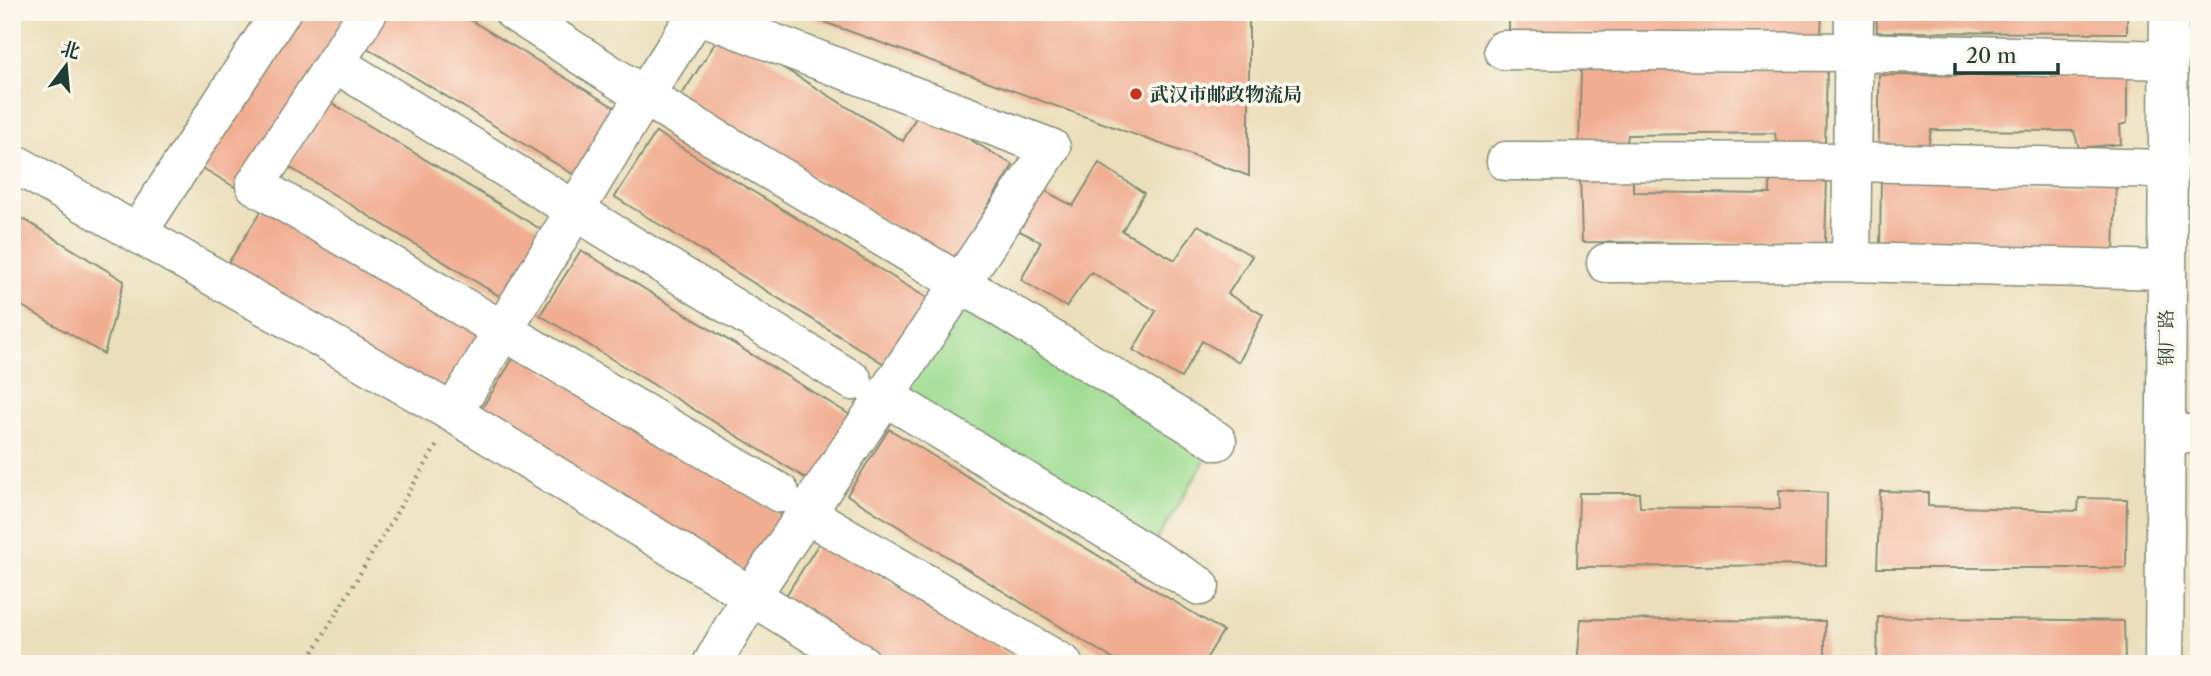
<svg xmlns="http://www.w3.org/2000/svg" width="2211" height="676" viewBox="0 0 2211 676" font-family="'Libre Caslon Text','Noto Serif SC',serif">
<rect width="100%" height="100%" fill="#fbf7ec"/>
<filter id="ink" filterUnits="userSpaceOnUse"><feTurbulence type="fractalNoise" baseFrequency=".0143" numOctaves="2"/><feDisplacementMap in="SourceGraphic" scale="14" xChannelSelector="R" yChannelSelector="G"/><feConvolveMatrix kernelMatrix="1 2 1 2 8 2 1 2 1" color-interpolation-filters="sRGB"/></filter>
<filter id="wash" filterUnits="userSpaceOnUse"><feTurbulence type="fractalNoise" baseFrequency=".00686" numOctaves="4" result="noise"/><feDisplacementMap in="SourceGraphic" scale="28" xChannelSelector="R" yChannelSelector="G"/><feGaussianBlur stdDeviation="1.57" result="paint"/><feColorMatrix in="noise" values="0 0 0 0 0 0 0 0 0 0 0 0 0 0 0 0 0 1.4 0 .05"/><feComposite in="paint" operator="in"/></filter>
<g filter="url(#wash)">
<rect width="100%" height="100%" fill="#ebdeba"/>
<!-- green -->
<path fill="#9ddc91" stroke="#5e8c62" stroke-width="2" d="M962 284 1217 441 1148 554 886 397Z"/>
<g id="blocks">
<!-- building -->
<path fill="#f1ad92" d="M303 12H361L243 192 201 167Z
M385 12H457L622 112 581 179 364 46Z
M1249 12V176L799 13V12Z
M1509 12H1822L1821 38 1509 32Z
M1876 12H2127V33L1877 32Z
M723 31 903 141 920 110 1013 165 953 263 681 96Z
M1581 68H1827L1825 148H1777L1775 133 1628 135 1626 148H1579Z
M1879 75 2127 76V123L2120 125 2121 144 2079 148 2074 131 1931 130 1928 148 1879 143Z
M330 102 547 233 506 300 289 167Z
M656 132 927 298 886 365 615 197Z
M1099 163 1144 193 1122 231 1175 260 1198 225 1252 256 1228 294 1263 315 1239 362 1202 341 1181 378 1133 350 1156 311 1091 272 1066 307 1021 280 1041 242 1012 227 1038 187 1073 206Z
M1633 173V192L1770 194V176L1827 178 1825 244 1582 242 1580 174Z
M1881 174 2116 182 2114 255 1880 250Z
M267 202 483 334 443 400 225 268Z
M12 212 124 281 104 354 12 300Z
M581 250 852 416 812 482 540 315Z
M516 354 787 519 747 586 475 419Z
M889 429 1223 631 1203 664H1121L847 495Z
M1779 490 1827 493 1826 565 1577 567 1579 493H1639L1640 507 1780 509Z
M1880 491 1928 492V506L2078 511 2079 498 2127 499 2126 568H1877Z
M821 540 1025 664H875L780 605Z
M1878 617 2124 621 2125 664H1877Z
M1581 619 1825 621V664H1577Z"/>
</g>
</g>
<g filter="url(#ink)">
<use href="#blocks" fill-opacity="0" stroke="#858e77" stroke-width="2"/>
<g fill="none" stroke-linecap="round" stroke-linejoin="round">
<!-- street casing -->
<g stroke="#858e77" stroke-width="41">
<path id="street" d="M368 12 255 185 780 493
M1503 50 1853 52 2169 60
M335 63 853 381
M1506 161 1852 162 2167 169
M12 162 453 413 862 664
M138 232 281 12
M1851 262 1854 12
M1606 263 1851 262 2167 270
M886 397 1200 586
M453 413 644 96 514 12
M2166 434H2199
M807 514 1063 664
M712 664 751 596 1051 148 697 14 644 96 962 284 1217 441
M2164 664 2169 12"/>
</g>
<!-- path -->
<path stroke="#858e77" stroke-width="4.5" stroke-dasharray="2 5" stroke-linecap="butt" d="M306 664 437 445"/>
<!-- street -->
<use href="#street" stroke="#fff" stroke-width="38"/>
</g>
</g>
<!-- markers -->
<circle fill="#c8321e" stroke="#fbf7ec" stroke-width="2.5" cx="1136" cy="94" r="7"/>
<g text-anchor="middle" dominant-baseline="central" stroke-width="7" stroke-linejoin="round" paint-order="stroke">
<!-- poi labels -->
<g font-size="19" font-weight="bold" fill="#1f3d34" stroke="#fbf7ec" text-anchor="start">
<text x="1150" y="94">武汉市邮政物流局</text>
</g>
<!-- street labels -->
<g font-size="19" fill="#1f3d34" stroke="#fbf7ec">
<text transform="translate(2166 338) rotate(-90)">钢厂路</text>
</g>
</g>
<!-- margin -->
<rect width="2211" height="676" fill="none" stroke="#fbf7ec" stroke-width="42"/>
<!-- north arrow -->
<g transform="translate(66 66) rotate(16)" stroke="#fbf7ec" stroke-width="5" paint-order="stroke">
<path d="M0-5L12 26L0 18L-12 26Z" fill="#1f3d34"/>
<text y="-10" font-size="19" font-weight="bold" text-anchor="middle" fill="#1f3d34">北</text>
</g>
<!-- scale -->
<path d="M1955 63v10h103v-10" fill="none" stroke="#1f3d34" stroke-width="3.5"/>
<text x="1966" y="63" font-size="21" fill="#1f3d34" stroke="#fbf7ec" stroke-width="5" paint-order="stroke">20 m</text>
</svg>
